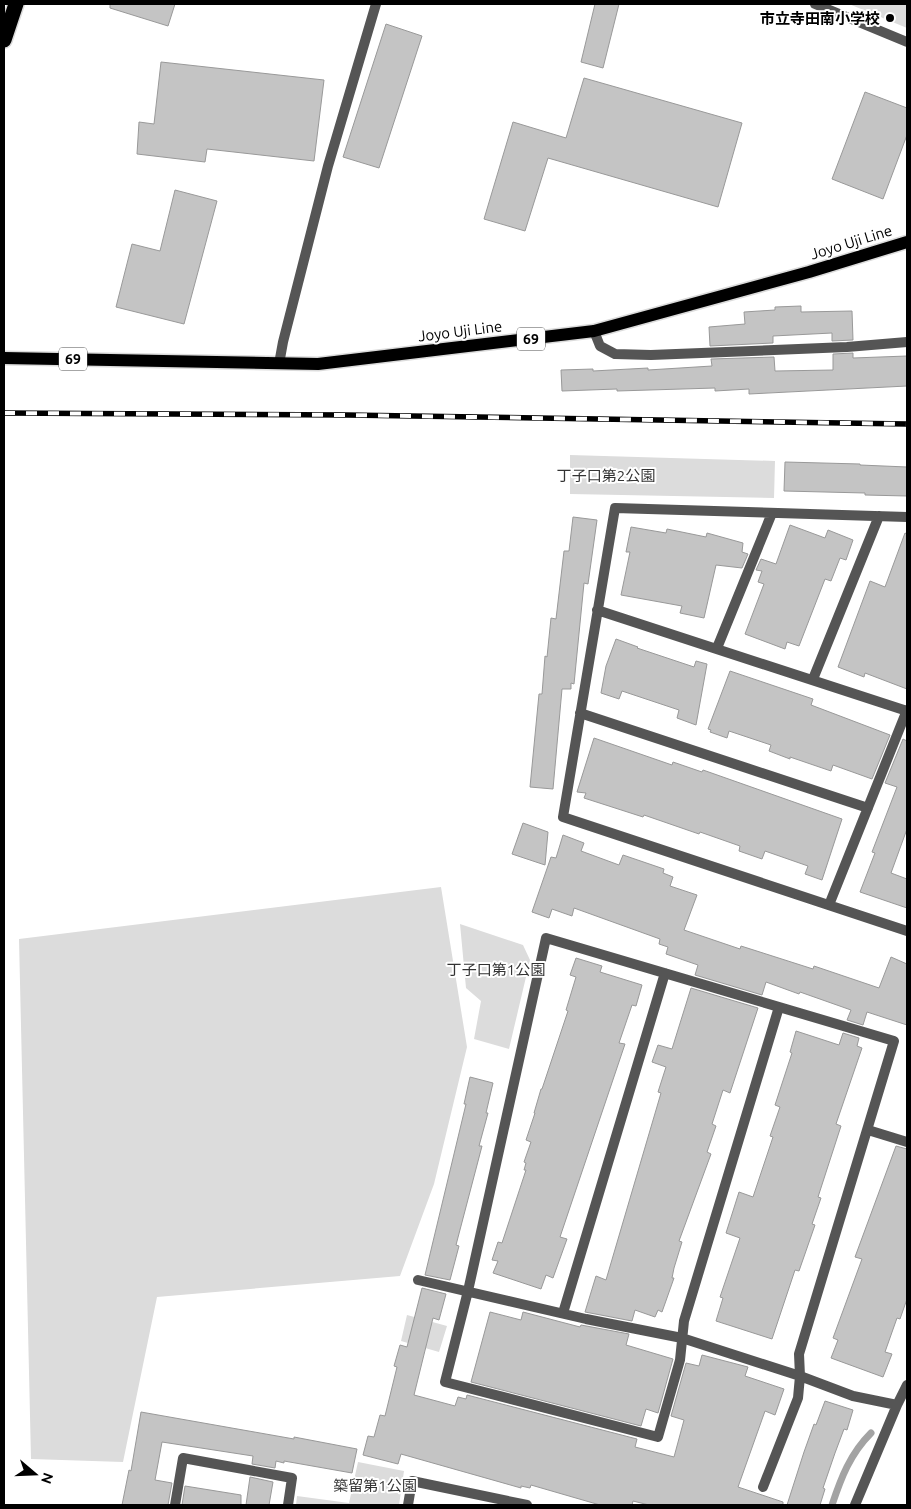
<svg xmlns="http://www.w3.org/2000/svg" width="911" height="1509" viewBox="0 0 911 1509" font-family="Ubuntu,'Noto Sans JP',sans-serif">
<rect width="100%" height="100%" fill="#fff"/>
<!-- green -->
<path fill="#dcdcdc" d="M849 4H907V28Z
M570 455 775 461 774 498 570 494Z
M441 887 467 1047 434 1184 400 1276 157 1297 123 1462 31 1459 19 939Z
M460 924 523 945 530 960 509 1049 474 1039 481 1001 466 988Z
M407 1315 447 1326 439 1352 401 1341Z
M358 1462 404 1471 399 1505H296L297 1496 349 1503Z"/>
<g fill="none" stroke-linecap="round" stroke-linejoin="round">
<!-- stream -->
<path stroke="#a3a3a3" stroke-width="7" d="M832 1505C841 1478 850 1454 871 1433"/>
</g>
<!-- building -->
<path fill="#c4c4c4" stroke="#999" d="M110 4H175L168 26 110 8Z
M595 4H619L603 68 581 62Z
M386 24 422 36 379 168 343 157Z
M161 62 324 80 314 161 207 149 205 162 137 154 139 122 154 124Z
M584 78 742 123 718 207 548 158 525 231 484 219 513 122 566 138Z
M865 92 907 108V135L883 199 832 179Z
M175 190 217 201 184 324 116 307 132 244 160 251Z
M801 306V312L852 311 853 340 832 341V333L773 336V343L710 346 709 327 745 324 744 312 775 310V307Z
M853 353V358L907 356V386L749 394V389L715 391V388L617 391V389L562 391 561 370 593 369V371L648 368V370L712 366 711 359 774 357 775 371 833 370V354Z
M785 462 860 464V465L907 467V496L865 495V493L784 491Z
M573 517 597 520 588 584 584 583 574 684 571 683V689H562L553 789 530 787 539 694H542L545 656 547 657 551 618 556 619 564 551H569Z
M790 525 825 538 828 530 853 540 846 560 840 558 831 581 825 579 799 646 787 642 785 649 745 634 764 584 758 582 762 571 756 570 761 559 776 564Z
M631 527 666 533 667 529 706 537 707 533 743 543 742 552 748 554 742 568 716 565 704 618 680 613 682 606 621 595 630 552H626Z
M905 533 907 534V689L865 673 864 677 838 667 870 581 885 587Z
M616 639 638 647 637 648 694 667 696 661 707 664 696 725 677 718 679 710 622 691 619 699 601 693 606 666Z
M730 671 813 699 811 705 890 735 872 779 833 765 831 771 790 757V759L769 751 771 745 729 731 727 738 710 732 711 730 708 729Z
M594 738 672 765 673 762 702 772 703 770 842 819 822 880 805 874 808 866 765 851 762 859 739 851 740 846 700 832 699 834 644 815 643 817 584 798 586 793 577 792Z
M903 739 907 741V829L891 873 907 879V908L860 892 875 853 872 852 897 787 885 783Z
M523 823 548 832 545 865 512 854Z
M563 835 584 843 581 851 619 865 623 855 664 869 663 873 673 877 670 886 697 895 684 930 740 949 741 946 813 969 814 966 879 988 891 957 907 964V1025L867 1012 863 1025 847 1020 851 1010 800 992 799 994 766 982 762 995 695 975 698 965 666 954 668 947 659 944 660 939 574 908 572 916 552 909 549 918 532 912 551 857 556 858Z
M576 958 602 966 600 972 642 985 636 1006 632 1005 619 1043 625 1044 560 1237 567 1239 553 1278 546 1275 541 1289 493 1273 498 1261 492 1260 498 1242 502 1243 526 1170H524L526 1163 524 1162 531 1142 526 1140 535 1113H534L541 1089H542L568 1011 566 1010 576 977 570 975Z
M691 988 758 1008 730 1093 723 1090 712 1124 716 1126 707 1152 711 1154 679 1241 682 1242 674 1268 672 1278H674L662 1312 658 1310 655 1317 635 1310 632 1321 585 1312 596 1276 606 1280 661 1093 658 1092 666 1067 652 1062 658 1045 672 1049Z
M796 1031 839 1045 843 1033 859 1038 857 1046 862 1048 836 1124 841 1126 818 1197 821 1198 812 1224 815 1225 799 1271 795 1270 772 1339 716 1321 723 1298 720 1297 740 1238 726 1233 739 1192 753 1197 773 1137 770 1136 780 1107 775 1105 792 1053 790 1052Z
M470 1077 493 1083 486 1113H488L479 1146H482L456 1245 459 1246 450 1280 425 1275 466 1104H464Z
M896 1146 907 1149V1299L900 1319 897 1318 885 1352 892 1354 883 1377 831 1358 838 1340 833 1338 862 1259 855 1257Z
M422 1288 446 1294 439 1320 433 1318 414 1395 455 1406 458 1397 466 1399 467 1395 637 1439 635 1447 674 1457 684 1420 671 1416 686 1363 699 1366 702 1355 748 1367 745 1376 784 1389 775 1415 765 1411 738 1487 783 1502V1505H649L633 1501 632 1505H600L531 1485 530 1488 521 1486V1488L401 1454 398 1464 363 1455 368 1436 374 1437 380 1415 385 1416 397 1367 394 1366 400 1345 407 1347Z
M490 1312 521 1320 523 1312 580 1327 581 1325 629 1334 626 1345 673 1359 658 1413 646 1409 641 1426 471 1382Z
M825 1401 853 1410 847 1430 844 1429 835 1453 823 1488 825 1489 820 1505H787L804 1452 814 1424 816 1425Z
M141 1412 294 1439V1437L357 1449 352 1473 284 1461V1463L276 1461 275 1468 252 1464 253 1456 162 1442 155 1480 172 1483 168 1505H122L129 1470 131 1471Z
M250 1477 273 1482 269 1505H246Z
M185 1486 241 1495V1505H182Z"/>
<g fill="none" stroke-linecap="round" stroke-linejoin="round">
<!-- primary casing -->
<g stroke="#dbdbdb" stroke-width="15">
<path id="primary" d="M4 358 318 364 594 331 809 272 907 242"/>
</g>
<!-- highway casing -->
<g stroke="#dbdbdb" stroke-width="18">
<path id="highway" d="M4 40 16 4"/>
</g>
<!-- street -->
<path stroke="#555" stroke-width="10" d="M815 4 907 42
M594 331 600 346 615 354 651 355 847 347 907 342
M279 364 283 342 328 166 376 4
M907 517 615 508 563 817 907 931
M597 610 907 711
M717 648 772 513
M813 679 879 516
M580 713 868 808
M829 905 907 710
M868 1130 907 1142
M418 1280 586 1319 682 1338 800 1376 853 1396 897 1405
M563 1313 665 973
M763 1487 798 1398 800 1376 799 1354 894 1041 546 938 468 1291 445 1382 658 1437 680 1360 684 1321 779 1007
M175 1505 183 1458 292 1478 288 1505
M408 1505 412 1481 527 1505
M855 1505 897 1405 907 1385"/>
<!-- primary -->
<use href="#primary" stroke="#000" stroke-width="12"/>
<!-- highway -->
<use href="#highway" stroke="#000" stroke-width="15"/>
<!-- rail casing -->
<g stroke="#000" stroke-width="5.5">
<path id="rail" d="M4 413 347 415 907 424"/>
</g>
<!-- rail -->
<use href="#rail" stroke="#fff" stroke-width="4" stroke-dasharray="11" stroke-linecap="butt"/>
</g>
<!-- markers -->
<circle fill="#000" stroke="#fff" stroke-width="2" cx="890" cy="18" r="5"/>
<g text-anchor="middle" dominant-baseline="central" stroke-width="4" stroke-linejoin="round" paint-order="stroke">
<!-- shield labels -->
<g fill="#fff" stroke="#4c4c4c" stroke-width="1">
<rect x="517" y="327.5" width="28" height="23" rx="4"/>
<rect x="59" y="347.5" width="28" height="23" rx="4"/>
</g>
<g font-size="14" font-weight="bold" fill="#000">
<text x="531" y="339">69</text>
<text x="73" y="359">69</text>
</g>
<!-- poi labels -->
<g font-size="15" font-weight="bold" fill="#000" stroke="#fff" text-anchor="end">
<text x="880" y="18">市立寺田南小学校</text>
</g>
<!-- street labels -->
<g font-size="15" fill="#000" stroke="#fff">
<text transform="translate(851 242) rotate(-17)">Joyo Uji Line</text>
<text transform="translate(460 331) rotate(-7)">Joyo Uji Line</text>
</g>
<!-- park labels -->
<g font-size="15" fill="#333" stroke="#fff">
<text x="606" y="475">丁子口第2公園</text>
<text x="496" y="969">丁子口第1公園</text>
<text x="375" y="1485">築留第1公園</text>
</g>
</g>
<!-- border -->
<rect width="911" height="1509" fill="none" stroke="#000000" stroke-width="10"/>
<!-- north arrow -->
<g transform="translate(35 1474) rotate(109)" stroke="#ffffff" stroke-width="4" paint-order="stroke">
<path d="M0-4L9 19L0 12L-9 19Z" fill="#000000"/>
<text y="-8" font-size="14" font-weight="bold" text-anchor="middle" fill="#000000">N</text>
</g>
</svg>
